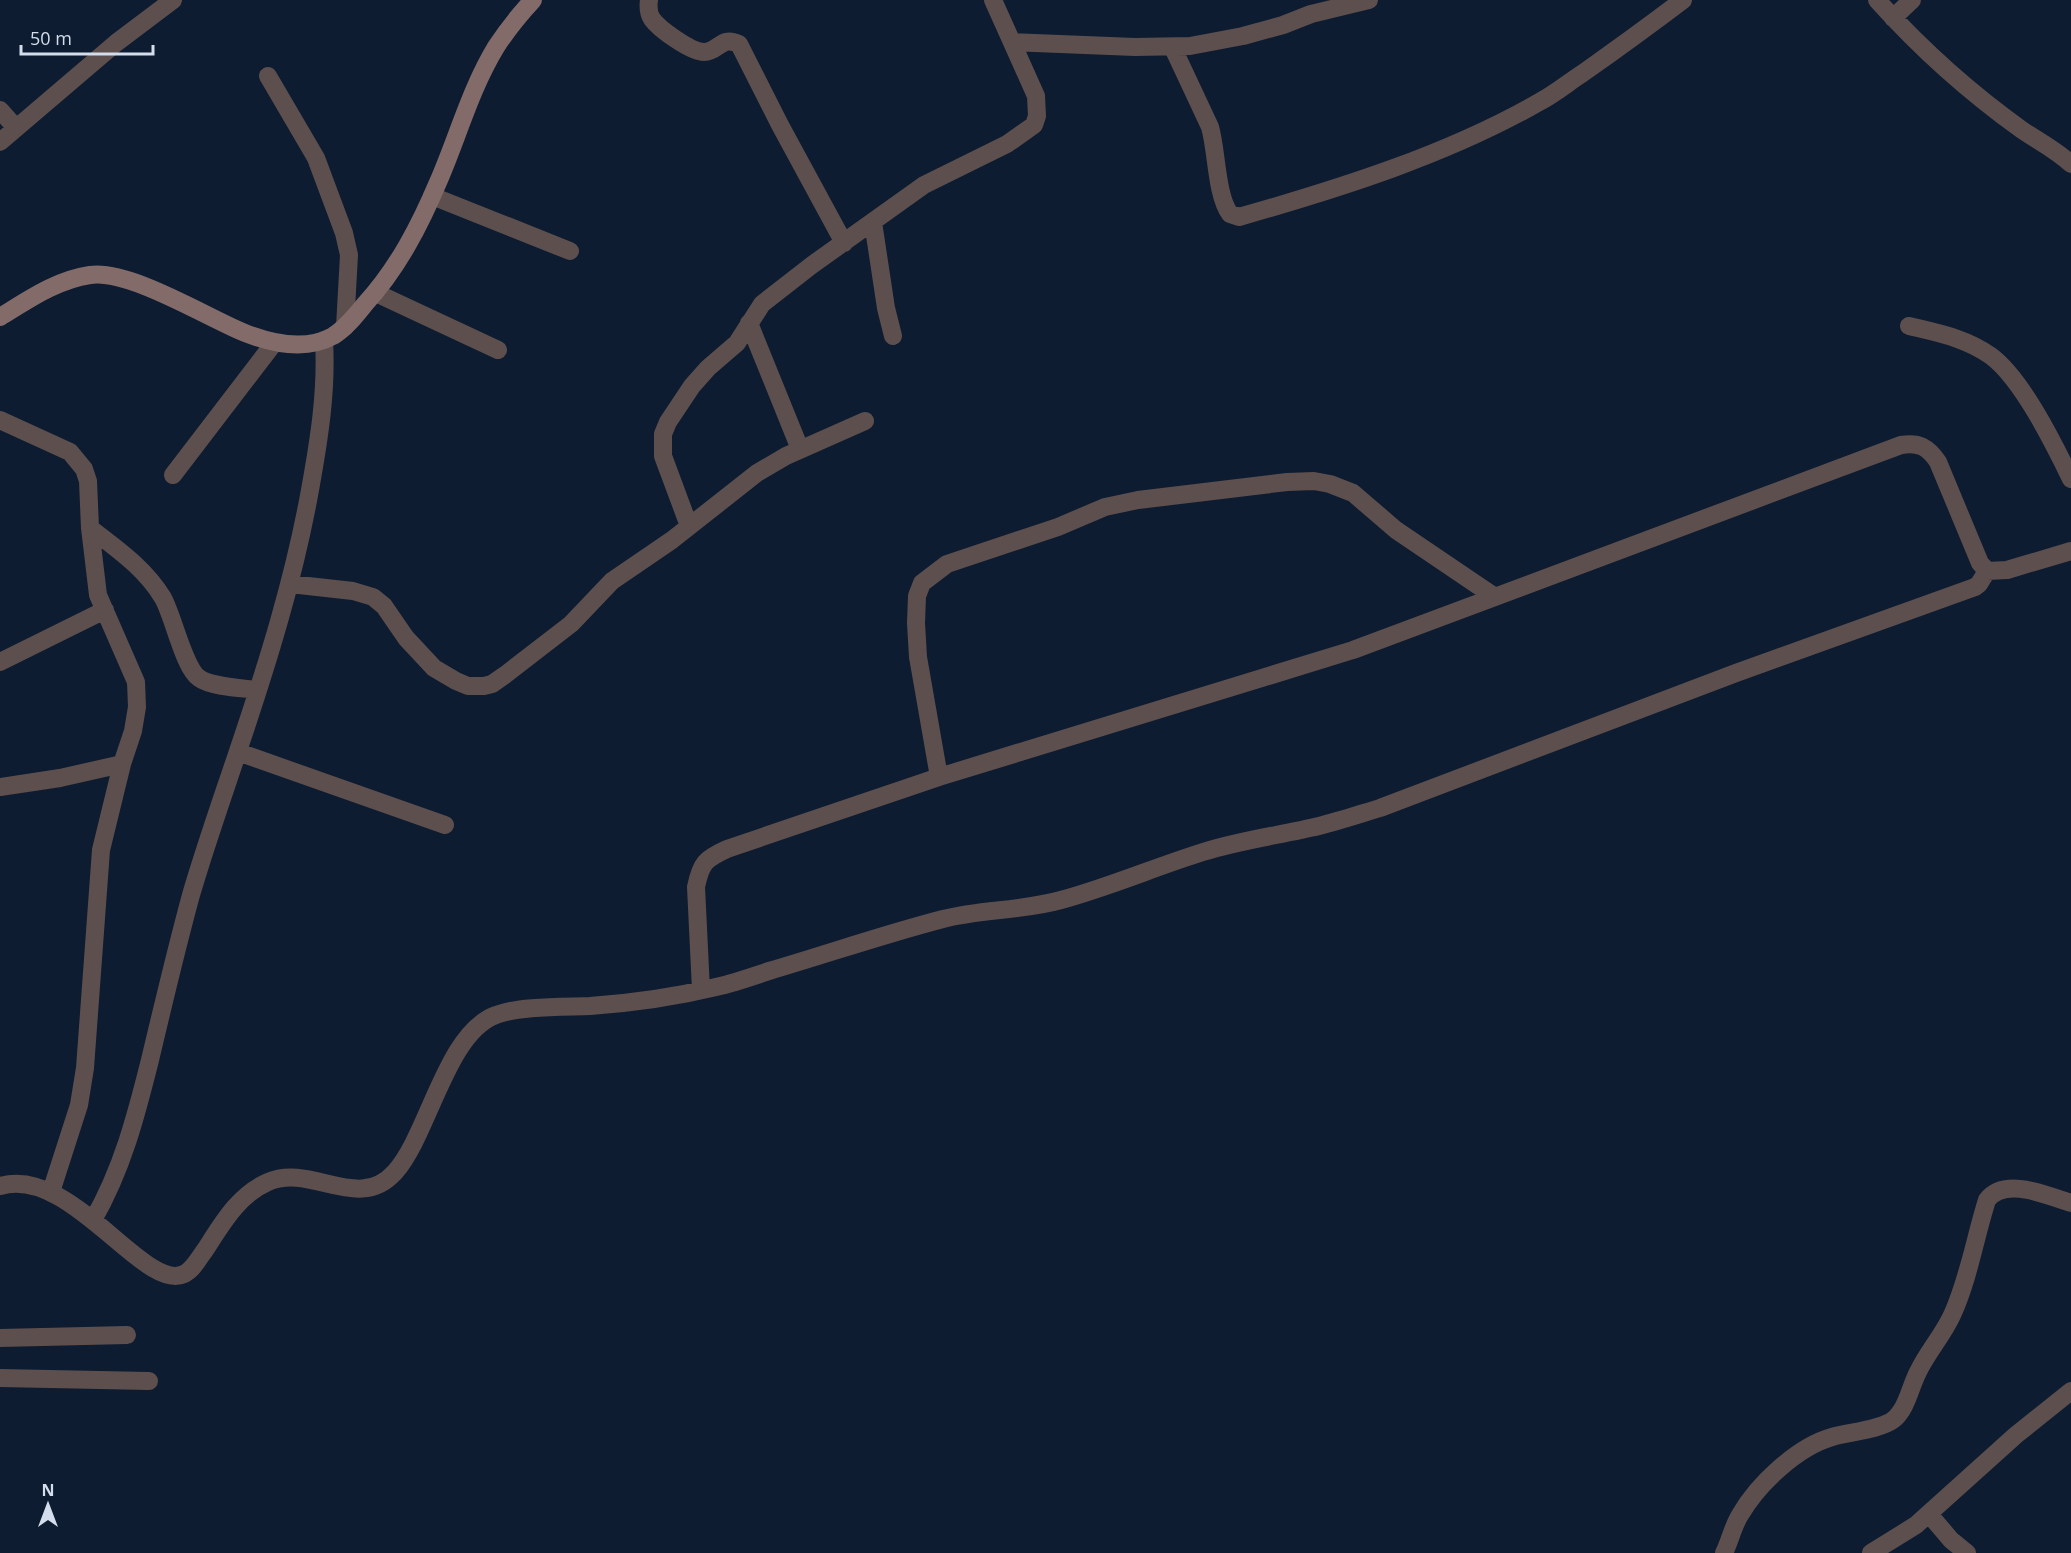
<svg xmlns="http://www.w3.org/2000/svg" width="2071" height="1553" viewBox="0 0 2071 1553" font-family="'Open Sans',sans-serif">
<rect width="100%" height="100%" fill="#0d1c30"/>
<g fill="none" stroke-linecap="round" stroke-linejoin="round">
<!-- street -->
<path stroke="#5d4f4d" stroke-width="18" d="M649 0C648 7 648 13 652 19 659 29 691 52 704 52 719 52 721 35 739 44L780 125 844 243
M1877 0C1920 48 1969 92 2022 130 2038 141 2056 150 2071 164
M1893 18 1912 0
M1012 42 1135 47 1190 46 1243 36 1283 25 1311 14 1369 0
M1173 48 1210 127C1217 151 1216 195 1230 214L1239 217C1341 188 1449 154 1541 101 1556 93 1569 82 1583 73 1617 49 1650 25 1683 0
M268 76 316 158 344 233 349 255 345 327
M0 110 16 128
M0 142 116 43 173 0
M432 196 570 251
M873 222 886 308 893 336
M376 293 498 350
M749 323 800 449
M1909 326C1938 333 1966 338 1991 356 2022 379 2054 444 2071 479
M0 420 70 452 84 469 88 481 90 528 98 595 136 682 137 707 133 731 122 764 101 850 85 1068 79 1105 51 1192
M173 475 274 343
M689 526 663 456V434L668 422 692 386 708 368 737 343 762 304 812 265 924 185 1007 144 1034 125 1037 116 1036 96 993 0
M90 528C117 549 145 568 163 598 174 618 184 668 199 678 211 687 242 688 258 690
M290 584 353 591 373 597 384 606 406 638 434 668 456 681 468 686H484L492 684 505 675 571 624 612 581 672 540 757 473 786 456 865 421
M0 662 105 610
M238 752 445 825
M939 777 918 657 916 623 917 596 922 583 947 564 1058 527 1105 507 1138 500 1287 482 1314 481 1330 484 1353 493 1396 530 1495 597
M0 787 60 778 122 764
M701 990 696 887C701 863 705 859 727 849L939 777 1353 650 1901 445C1919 442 1928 447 1938 462L1980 563 1987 571 2007 570 2071 551
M0 1186C71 1165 144 1293 184 1274 193 1270 199 1258 205 1250 222 1224 238 1195 268 1182 311 1163 359 1213 395 1172 429 1134 446 1033 496 1015 518 1006 565 1007 590 1006 632 1003 675 997 716 987 734 983 751 977 769 971 827 954 885 934 943 919 982 909 1022 911 1061 900 1109 887 1155 867 1203 852 1241 840 1281 835 1319 826 1339 821 1360 814 1380 808L1736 673 1975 587 1979 584 1987 571
M93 1220C122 1170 136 1116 150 1060 163 1005 176 950 191 895 205 847 222 799 238 751 267 665 294 579 310 490 319 440 327 391 324 340
M0 1338 127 1335
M0 1378 149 1381
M1929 1514 1951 1540 1967 1553
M1724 1553C1730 1541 1733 1526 1740 1515 1758 1484 1797 1447 1832 1437 1849 1432 1879 1430 1893 1420 1907 1409 1910 1387 1918 1372 1928 1351 1944 1334 1953 1313 1969 1277 1975 1238 1987 1200 2005 1176 2048 1196 2071 1203
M1871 1553 1916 1525 2016 1435 2071 1391"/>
<!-- secondary -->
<path stroke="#826b69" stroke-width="18" d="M0 317C28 300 56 280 90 275 129 269 206 317 245 333 273 344 306 351 333 336 346 328 356 315 365 304 398 268 420 225 439 180 458 136 471 88 496 47 507 30 519 15 533 0"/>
</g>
<!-- north arrow -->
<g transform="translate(48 1505)" stroke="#0d1c30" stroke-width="4.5" paint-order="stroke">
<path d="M0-4.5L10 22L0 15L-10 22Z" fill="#d3ddeb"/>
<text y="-9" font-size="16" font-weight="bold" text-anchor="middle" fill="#d3ddeb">N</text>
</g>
<!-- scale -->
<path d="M21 45v9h132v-9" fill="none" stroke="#d3ddeb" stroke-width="3"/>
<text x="30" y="45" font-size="18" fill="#d3ddeb" stroke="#0d1c30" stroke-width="4.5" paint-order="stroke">50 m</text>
</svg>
